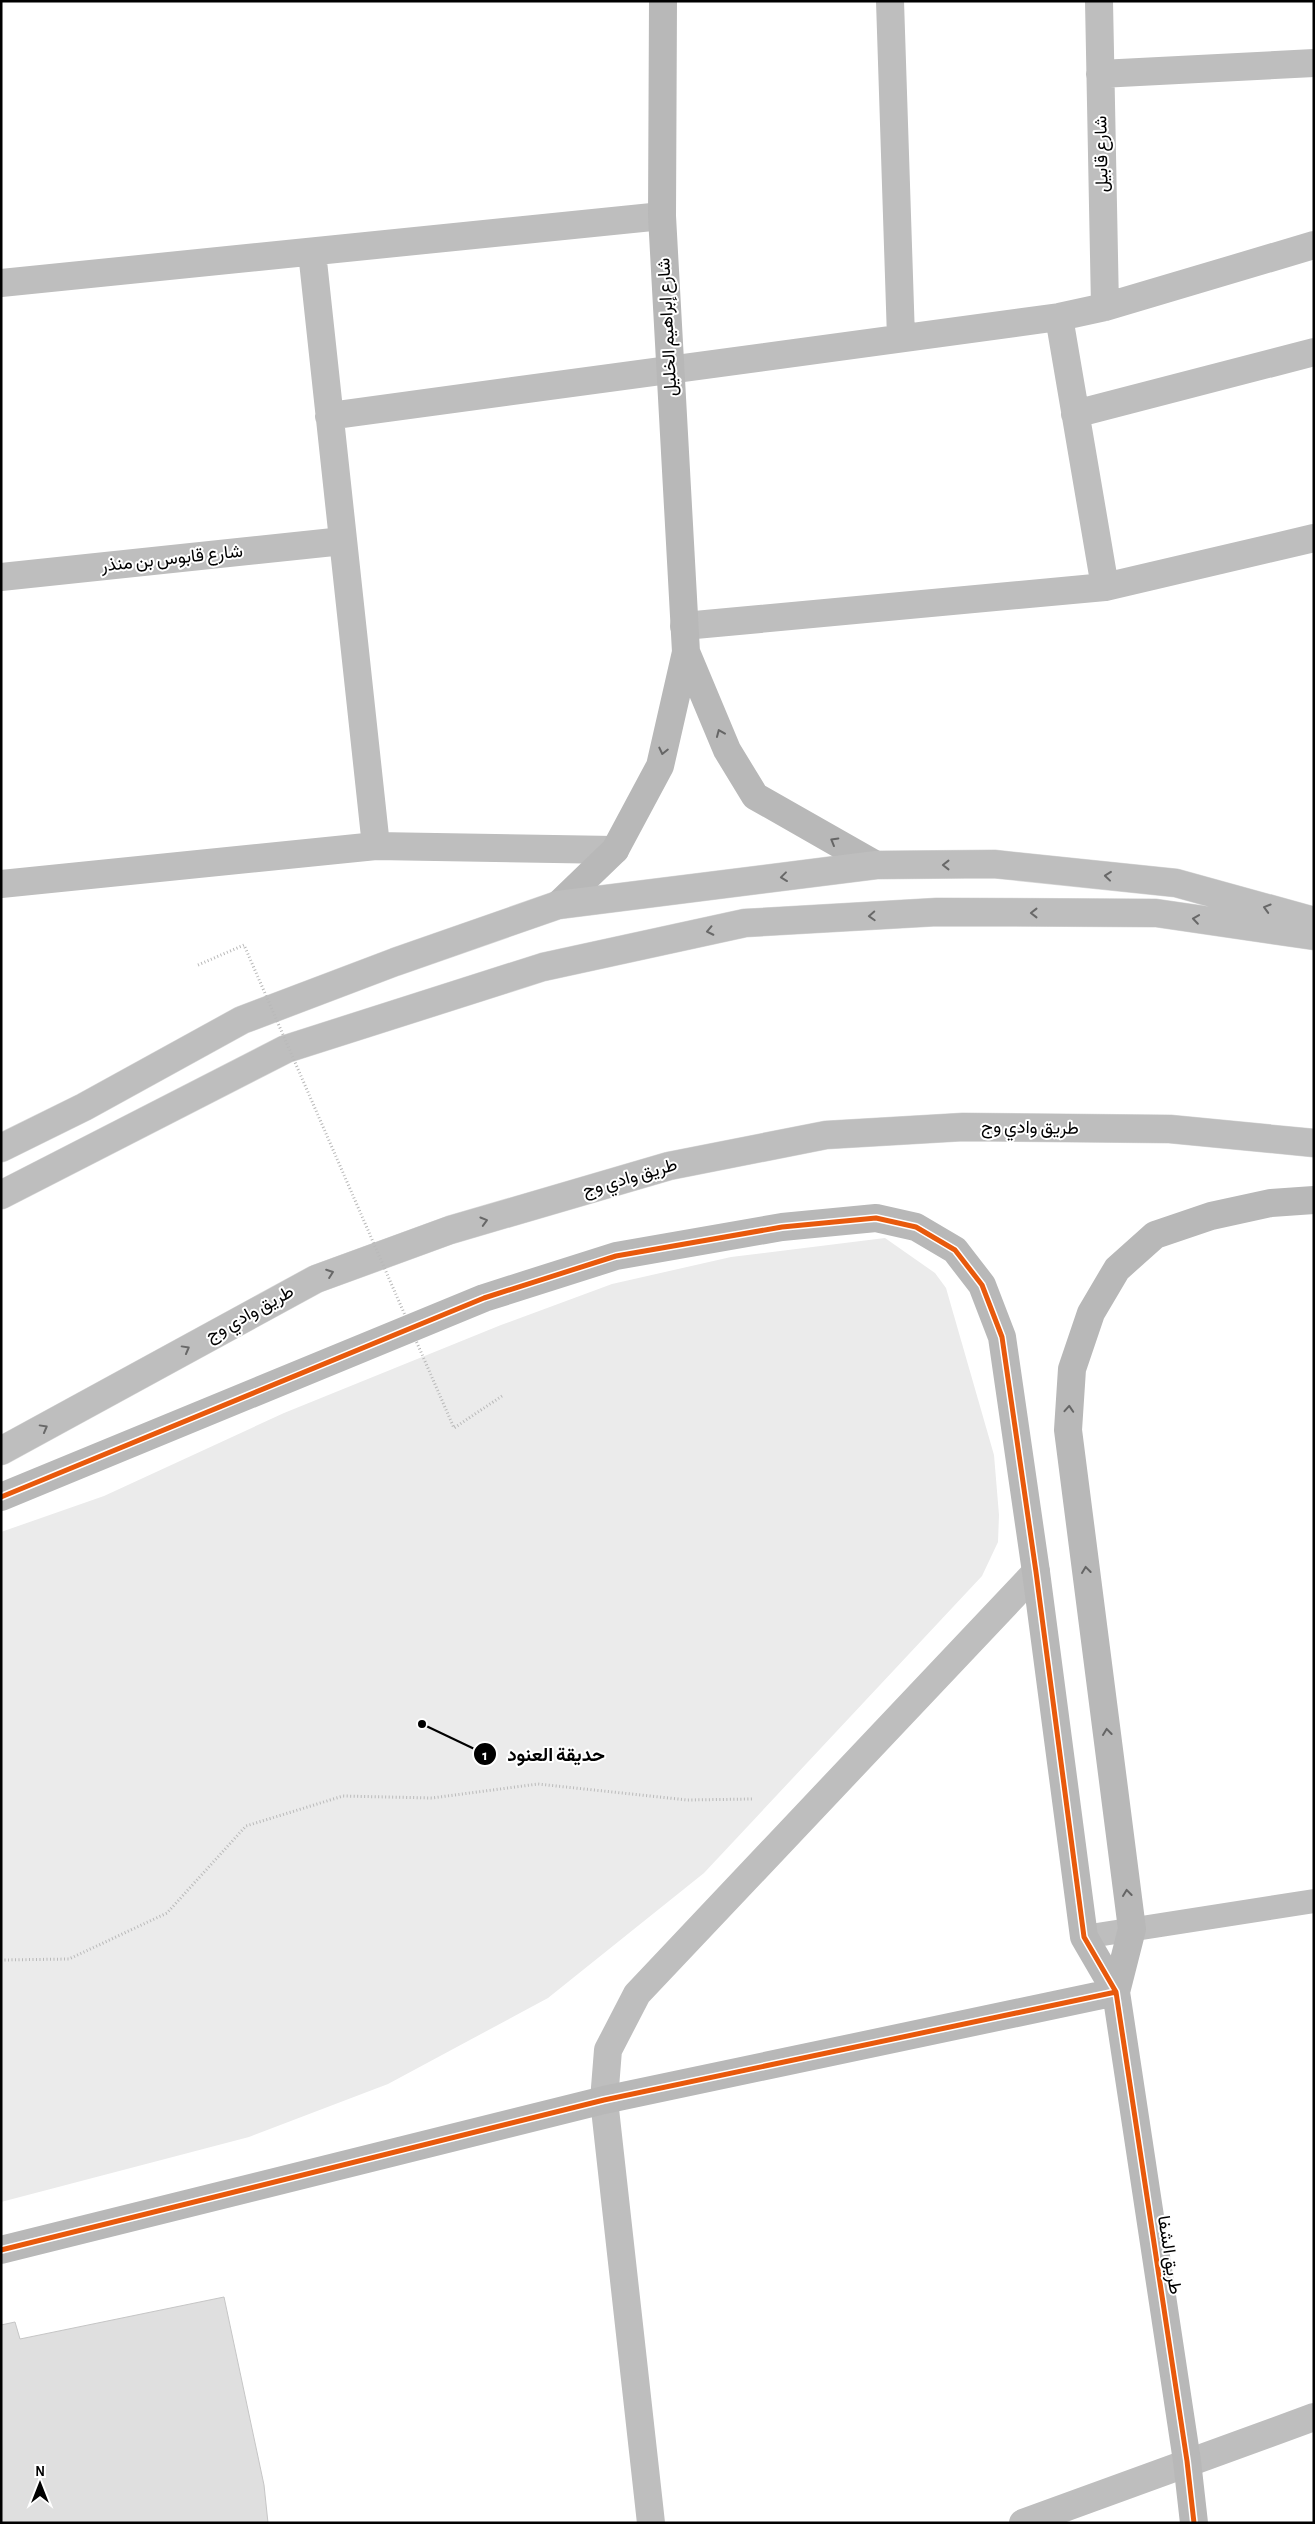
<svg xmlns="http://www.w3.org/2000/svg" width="1315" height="2524" viewBox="0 0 1315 2524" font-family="'Alegreya Sans',Vazirmatn,sans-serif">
<rect width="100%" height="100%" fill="#fff"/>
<!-- green -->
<path fill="#ebebeb" d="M885 1238 935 1273 946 1288 994 1455 999 1515 998 1542 982 1576 704 1873 548 1998 388 2084 249 2137 1 2202V1532L104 1496 284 1413 501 1325 612 1284 731 1257Z"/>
<!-- building -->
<path fill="#dfdfdf" stroke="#c6c6c6" d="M224 2297 264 2485 268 2523H1V2325L15 2322 20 2339Z"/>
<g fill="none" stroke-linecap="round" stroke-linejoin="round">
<!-- primary casing -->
<g stroke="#dbdbdb" stroke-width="29">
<path id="primary" d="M1 1148 84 1107 242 1020 395 962 558 905 876 865 994 864 1176 883 1314 921
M1 1195 286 1049 543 967 745 923 937 912 1156 913 1314 936
M1 1451 316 1279 450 1230 669 1166 826 1135 963 1127 1170 1129 1314 1143"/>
</g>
<!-- path -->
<path stroke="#b9b9b9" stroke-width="3" stroke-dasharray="1 2.5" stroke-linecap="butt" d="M1 1960 69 1959 167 1913 246 1826 343 1796 432 1798 538 1784 687 1800 752 1799"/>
<!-- lane -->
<path stroke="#bebebe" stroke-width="24" d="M1084 1937 1314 1901"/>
<!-- street -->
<path stroke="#bebebe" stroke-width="28" d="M890 1 901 338
M1099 1 1105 307
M1100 74 1314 63
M312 252 376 846
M1 283 662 216
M1059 317 1105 587
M1075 414 1314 352
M329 416 1059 317 1105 307 1314 245
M1 577 343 541
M684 626 1105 587 1314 538
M1 884 376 846 615 850
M651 2523 604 2100 608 2050 637 1994 1036 1572
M1023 2523 1314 2417"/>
<!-- secondary -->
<path stroke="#b8b8b8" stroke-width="28" d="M686 652 727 750 755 796 876 865
M558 905 615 850 660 766 686 652 662 216 663 1
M1 1497 484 1298 616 1256 782 1227 876 1218 916 1227 955 1250 982 1285 1002 1337 1036 1572 1084 1937 1116 1992 1187 2461 1194 2523
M1116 1992 1132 1929 1068 1430 1072 1369 1091 1313 1117 1269 1155 1235 1211 1216 1271 1203 1314 1200
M1 2250 604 2100 1116 1992"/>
<!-- primary -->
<use href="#primary" stroke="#bebebe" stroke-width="28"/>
<!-- path-bridge -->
<path stroke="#b9b9b9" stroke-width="3" stroke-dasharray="1 2.5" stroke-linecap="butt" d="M198 965 244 945 454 1428 502 1396"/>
<!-- cycleway casing -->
<g stroke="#fff" stroke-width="8">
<path id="cycleway" d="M1 1497 484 1298 616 1256 782 1227 876 1218 916 1227 955 1250 982 1285 1002 1337 1036 1572 1084 1937 1116 1992 1187 2461 1194 2523
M1 2250 604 2100 1116 1992"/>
</g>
<!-- cycleway -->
<use href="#cycleway" stroke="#e8590c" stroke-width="5"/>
</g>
<!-- one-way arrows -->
<defs><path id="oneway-chevron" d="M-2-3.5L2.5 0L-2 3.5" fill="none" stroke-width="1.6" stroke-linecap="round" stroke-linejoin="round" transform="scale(1.25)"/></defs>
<g stroke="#656565">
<use href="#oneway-chevron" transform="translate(720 733) rotate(-113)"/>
<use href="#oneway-chevron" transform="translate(663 751) rotate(103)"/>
<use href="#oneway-chevron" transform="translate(834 841) rotate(-150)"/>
<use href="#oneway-chevron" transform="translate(1069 1409) rotate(-86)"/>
<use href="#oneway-chevron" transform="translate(1086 1570) rotate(-97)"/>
<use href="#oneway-chevron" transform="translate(1107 1732) rotate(-97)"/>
<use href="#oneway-chevron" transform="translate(1127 1893) rotate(-97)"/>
</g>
<g stroke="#686868">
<use href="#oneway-chevron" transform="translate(946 865) rotate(180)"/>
<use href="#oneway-chevron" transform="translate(1108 876) rotate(-174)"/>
<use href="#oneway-chevron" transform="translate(784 877) rotate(173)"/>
<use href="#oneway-chevron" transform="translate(1267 908) rotate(-164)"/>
<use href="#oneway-chevron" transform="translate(1034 913) rotate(-180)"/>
<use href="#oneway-chevron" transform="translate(872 916) rotate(177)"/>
<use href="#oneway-chevron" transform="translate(1196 919) rotate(-172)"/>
<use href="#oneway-chevron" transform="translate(710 931) rotate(168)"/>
<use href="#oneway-chevron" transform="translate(484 1221) rotate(-16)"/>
<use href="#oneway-chevron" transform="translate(330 1273) rotate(-20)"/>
<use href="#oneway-chevron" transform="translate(186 1349) rotate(-29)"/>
<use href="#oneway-chevron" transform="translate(44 1428) rotate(-29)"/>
</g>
<g text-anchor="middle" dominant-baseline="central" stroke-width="4" stroke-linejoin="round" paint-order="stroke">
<!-- street labels -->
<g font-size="18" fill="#000" stroke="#fff">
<text transform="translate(1102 154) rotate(-91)">شارع قابيل</text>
<text transform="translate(668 327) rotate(-93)">شارع إبراهيم الخليل</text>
<text transform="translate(172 559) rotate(-6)">شارع قابوس بن منذر</text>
<text transform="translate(1030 1128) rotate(1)">طريق وادي وج</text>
<text transform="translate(630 1178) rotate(-16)">طريق وادي وج</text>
<text transform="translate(250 1314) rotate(-29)">طريق وادي وج</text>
<text transform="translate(1169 2255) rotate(81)">طريق الشفا</text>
</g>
</g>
<!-- callouts -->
<path fill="none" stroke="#000" stroke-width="2" d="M422 1724L485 1754"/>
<g fill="#000" stroke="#fff" stroke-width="2">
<circle cx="422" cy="1724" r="5"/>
<circle cx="485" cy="1754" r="12"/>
</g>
<g font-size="15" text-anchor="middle" font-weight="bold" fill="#fff">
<text x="485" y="1760">1</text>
</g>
<g font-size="19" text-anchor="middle" font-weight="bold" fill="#000" stroke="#fff" stroke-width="4" stroke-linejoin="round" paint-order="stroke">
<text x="556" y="1761">حديقة العنود</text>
</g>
<!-- border -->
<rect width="1315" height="2524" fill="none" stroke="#000000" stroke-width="5"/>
<!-- north arrow -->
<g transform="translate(40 2484)" stroke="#ffffff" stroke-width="4" paint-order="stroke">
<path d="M0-4L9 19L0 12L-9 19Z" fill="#000000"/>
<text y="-8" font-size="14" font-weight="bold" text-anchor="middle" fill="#000000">N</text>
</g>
</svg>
